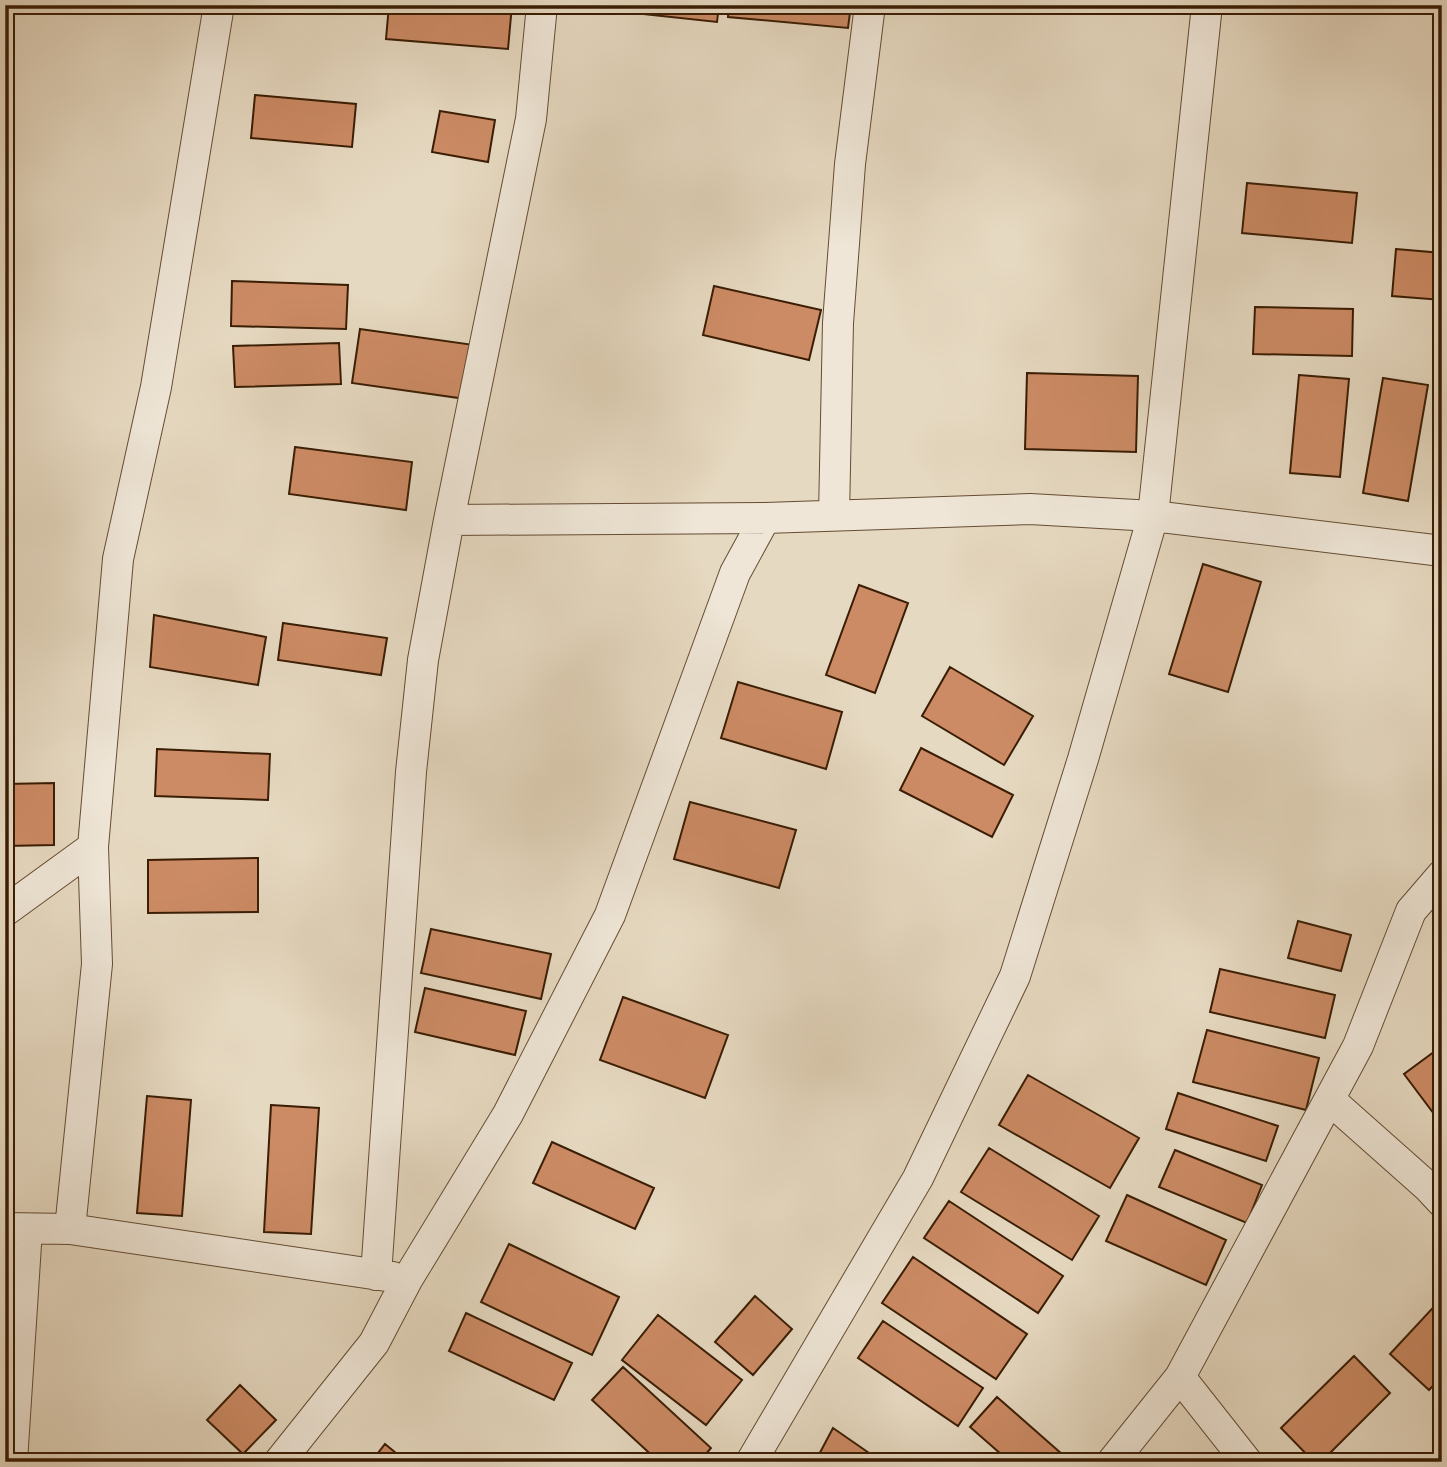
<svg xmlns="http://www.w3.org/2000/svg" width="1447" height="1467" viewBox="0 0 1447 1467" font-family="Alegreya,serif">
<rect width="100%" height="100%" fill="#e6d9c1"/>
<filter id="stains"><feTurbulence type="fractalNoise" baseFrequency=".00286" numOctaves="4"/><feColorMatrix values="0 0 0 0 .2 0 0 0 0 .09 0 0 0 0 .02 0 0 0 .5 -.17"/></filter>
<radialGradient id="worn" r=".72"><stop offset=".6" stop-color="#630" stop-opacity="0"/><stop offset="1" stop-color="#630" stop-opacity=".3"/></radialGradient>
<!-- building -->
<path fill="#cc8b65" stroke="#3a1d04" stroke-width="2" d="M389 5H512L508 49 386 39Z
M588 5H719L717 22 588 8Z
M729 5H851L848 28 728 17Z
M255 95 356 104 352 147 251 138Z
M440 111 495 120 488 162 432 152Z
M1247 183 1357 193 1352 243 1242 233Z
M1396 249 1442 253V300L1392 296Z
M232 281 348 285 346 329 231 326Z
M714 286 821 310 809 360 703 335Z
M1255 307 1353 309 1352 356 1253 354Z
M360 329 474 345 466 399 352 383Z
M339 343 341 384 235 387 233 346Z
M1027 373 1138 376 1136 452 1025 449Z
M1299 375 1349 379 1340 477 1290 473Z
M1383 378 1428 385 1408 501 1363 493Z
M295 447 412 462 406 510 289 494Z
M1203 564 1261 582 1228 692 1169 674Z
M859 585 908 603 875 693 826 675Z
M154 615 266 637 258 685 150 667Z
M283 623 387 638 381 675 278 660Z
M950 667 1033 716 1004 765 922 716Z
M738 682 842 712 826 769 721 738Z
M921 748 1013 795 992 837 900 790Z
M157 749 270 754 268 800 155 796Z
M54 783V845L5 846V784Z
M690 802 796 830 779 888 674 859Z
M258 858V912L148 913V860Z
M1298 921 1351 935 1341 971 1288 958Z
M431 929 551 954 541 999 421 973Z
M1220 969 1335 995 1325 1038 1210 1012Z
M425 988 526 1011 515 1055 415 1032Z
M623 997 728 1035 705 1098 600 1060Z
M1207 1030 1319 1058 1306 1110 1193 1082Z
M1442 1046V1109L1434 1114 1404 1074Z
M1028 1075 1139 1138 1110 1188 999 1125Z
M1178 1093 1278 1126 1266 1161 1166 1129Z
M147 1096 191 1100 182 1216 137 1213Z
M271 1105 319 1108 311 1234 264 1232Z
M552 1142 654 1188 635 1229 533 1183Z
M989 1148 1099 1216 1072 1260 961 1192Z
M1175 1150 1262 1185 1247 1223 1159 1187Z
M1127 1195 1226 1240 1206 1285 1106 1241Z
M949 1201 1063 1276 1038 1313 924 1238Z
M509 1244 619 1297 592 1355 481 1302Z
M913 1257 1027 1334 996 1379 882 1303Z
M755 1296 792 1329 753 1375 715 1342Z
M1442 1298V1376L1429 1390 1390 1354Z
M466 1313 572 1363 554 1400 449 1351Z
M658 1315 742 1380 706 1425 622 1360Z
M883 1321 983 1388 958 1426 858 1358Z
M1354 1356 1390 1393 1321 1462H1314L1281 1428Z
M623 1367 711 1448 699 1462H659L592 1400Z
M240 1385 276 1420 243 1454 207 1420Z
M997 1397 1071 1462H1010L970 1427Z
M833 1428 882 1462H815Z
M385 1444 407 1462H371Z"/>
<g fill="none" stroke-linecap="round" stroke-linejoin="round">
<!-- minor casing -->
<g stroke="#654c33" stroke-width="32">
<path id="minor" d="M542 5 531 119 449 520 765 518 1030 509 1153 516 1442 551
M834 515 838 323 850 164 870 5
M5 911 93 847
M1330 1100 1428 1187 1442 1202
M5 1228 70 1229 393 1277
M70 1229 97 964 93 847 118 559 156 387 219 5
M376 1275 411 772 423 660 449 520
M1180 1377 1247 1462
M12 1462 27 1229
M279 1462 374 1343 407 1280 508 1114 610 915 735 573 765 518
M751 1462 918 1178 1015 976 1083 759 1153 516 1207 5
M1112 1462 1180 1377 1358 1046 1411 911 1442 875"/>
</g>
<!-- minor -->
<use href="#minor" stroke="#efe6d7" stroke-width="30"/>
</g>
<!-- margin -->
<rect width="1447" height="1467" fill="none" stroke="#e6d9c1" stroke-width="28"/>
<rect x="7" y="7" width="1433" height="1453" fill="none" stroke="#3a1d04" stroke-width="3.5"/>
<rect x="14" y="14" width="1419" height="1439" fill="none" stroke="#3a1d04" stroke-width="2"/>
<rect width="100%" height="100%" filter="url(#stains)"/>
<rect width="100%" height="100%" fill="url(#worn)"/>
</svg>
